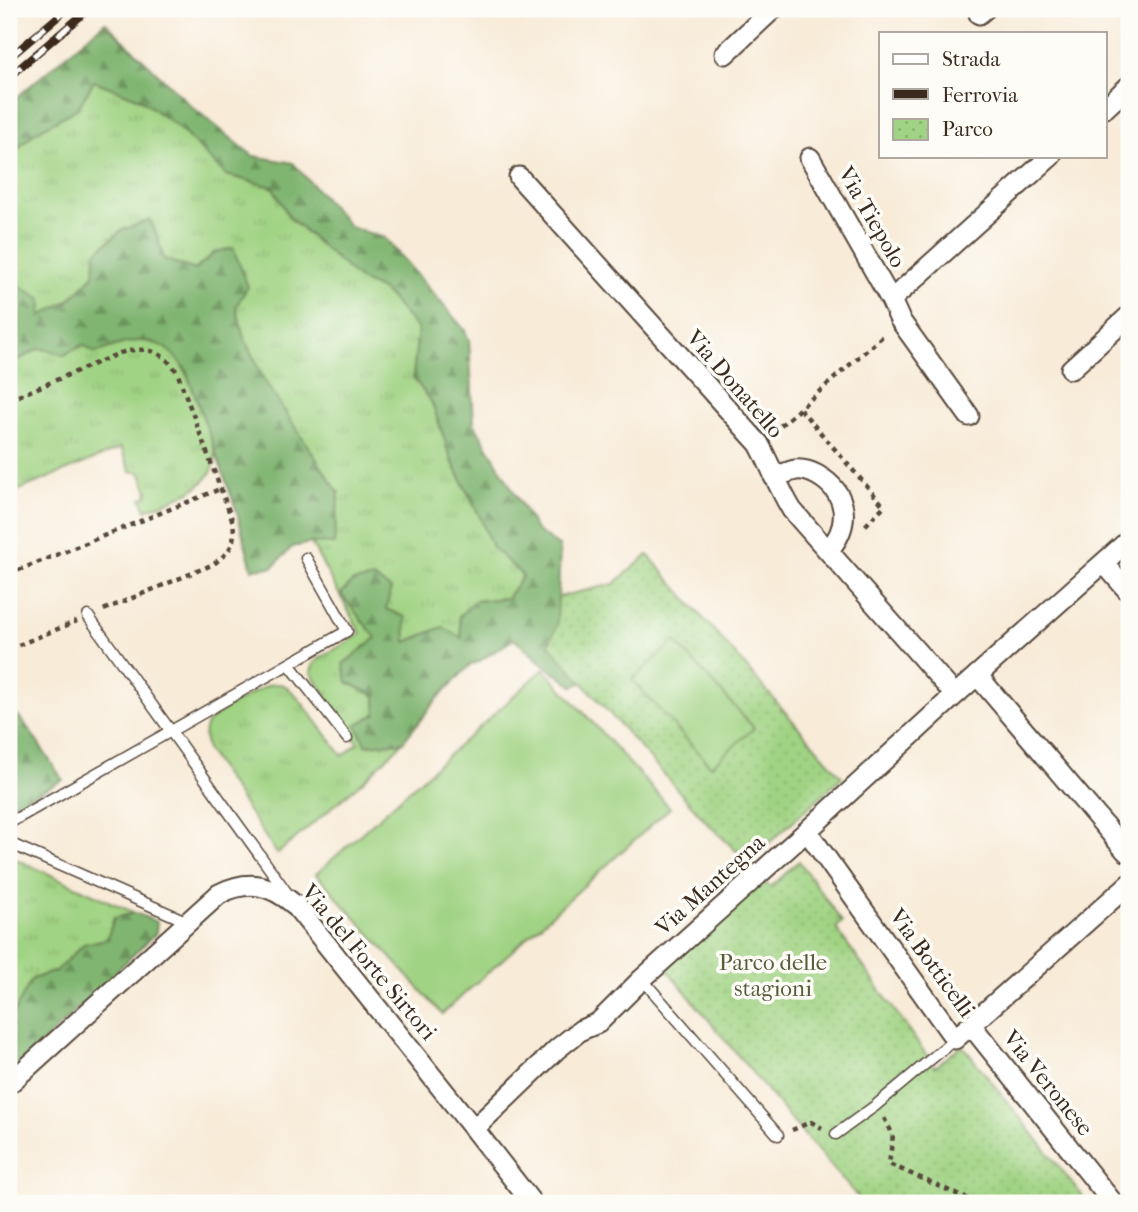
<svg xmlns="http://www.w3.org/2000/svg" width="1138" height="1212" viewBox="0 0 1138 1212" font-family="'IM FELL French Canon',serif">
<defs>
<pattern id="grass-tufts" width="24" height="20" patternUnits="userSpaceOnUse" patternTransform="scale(1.75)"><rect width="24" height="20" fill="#a0d383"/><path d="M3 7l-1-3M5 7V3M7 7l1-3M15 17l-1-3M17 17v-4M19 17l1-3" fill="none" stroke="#8bb571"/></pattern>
<pattern id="forest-firs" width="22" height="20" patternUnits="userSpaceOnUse" patternTransform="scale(1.75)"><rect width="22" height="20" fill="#80b571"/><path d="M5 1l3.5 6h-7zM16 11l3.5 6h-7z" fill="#6a935c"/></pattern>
<pattern id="park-dots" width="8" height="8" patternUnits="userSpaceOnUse" patternTransform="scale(1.75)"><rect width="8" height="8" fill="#a0d383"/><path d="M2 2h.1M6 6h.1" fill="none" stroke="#8bb571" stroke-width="1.8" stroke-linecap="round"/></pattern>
</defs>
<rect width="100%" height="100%" fill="#fdfcf7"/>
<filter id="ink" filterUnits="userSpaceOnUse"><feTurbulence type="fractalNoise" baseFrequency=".0143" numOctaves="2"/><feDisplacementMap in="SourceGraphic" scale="14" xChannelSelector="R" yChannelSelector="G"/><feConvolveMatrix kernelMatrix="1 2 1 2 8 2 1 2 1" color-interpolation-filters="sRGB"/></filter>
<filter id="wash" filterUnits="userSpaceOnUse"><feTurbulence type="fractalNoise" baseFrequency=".00686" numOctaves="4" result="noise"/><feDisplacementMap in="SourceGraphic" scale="28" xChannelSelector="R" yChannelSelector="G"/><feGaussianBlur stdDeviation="1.57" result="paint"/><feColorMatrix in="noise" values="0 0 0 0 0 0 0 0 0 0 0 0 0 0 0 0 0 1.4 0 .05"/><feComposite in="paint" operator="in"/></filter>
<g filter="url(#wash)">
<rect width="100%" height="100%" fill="#f8ebd8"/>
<!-- grass -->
<path fill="url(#grass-tufts)" stroke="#6e7e50" stroke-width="2" d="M94 80 140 99 178 127 226 175 273 187 289 217 360 280 384 291 418 329 413 377 432 403 452 461 480 517 492 547 523 575 507 598 475 601 459 616 463 639 442 627 406 642 386 609 352 582 341 594 377 638 347 682 376 696V714L356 725 366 745 403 742 362 782 277 854 207 750C205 741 202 732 207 724 213 715 261 687 272 684 274 684 281 684 283 685 296 689 330 742 343 756L358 743 311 673 313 664 320 658 361 634 311 543 264 380 244 338 236 306 215 252 195 270 164 259 156 233 150 220 69 300 40 317 14 283 9 287V157L34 133 78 108Z
M135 340C150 342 164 343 175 354 184 364 214 439 215 453 216 458 215 464 213 469 201 493 169 500 146 510L141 498 146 497 148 491 141 474 136 471 131 472 121 448 9 494V361L20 359 40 348 64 355 84 345H117Z
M9 856 135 913 114 918 107 939 84 944 56 971 32 979 13 1014 9 1019Z"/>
<!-- forest -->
<path fill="url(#forest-firs)" stroke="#5e7048" stroke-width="2" d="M105 22 191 106 253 156 293 163 350 227 385 238 464 329 469 340 474 423 536 530 560 547 558 597 597 677 573 686 543 664 514 639 478 662 470 665 437 699 403 742 366 745 356 725 376 714V696L347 682 343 664 376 638 341 594 352 582 374 578 391 589 386 609 405 617 406 642 443 627 462 638 459 617 475 601 507 598 523 576 492 547 480 517 452 461 432 403 413 377 418 329 384 291 360 280 289 217 273 187 226 175 178 127 140 99 94 81 78 108 34 133 9 157V104Z
M150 220 156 233 164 259 195 270 215 252 233 248 248 287 236 306 244 338 264 380 339 493 334 544 311 543 292 547 273 567 252 569 236 509 186 370C158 330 136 338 95 353L83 345 64 355 40 348 20 359 9 361V287L14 283 42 299 41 316 70 300 94 275 96 252 122 230Z
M9 704 28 728 63 780 9 807Z
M135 913 157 922 156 933 9 1075V1019L13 1014 32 979 56 971 84 944 107 939 114 918Z"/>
<!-- park -->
<path fill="url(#park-dots)" stroke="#6e7e50" stroke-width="2" d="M648 555 842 777 748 862 708 824 549 645 557 625 558 597 614 584Z
M799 861 842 922 836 928 935 1067 962 1045 1088 1203H863L788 1116 665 967 760 880 771 887Z"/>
<!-- pitch -->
<path fill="#a0d383" stroke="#6e7e50" stroke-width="2" d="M675 641 754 728 711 766 632 680Z
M544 669 670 808 442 1014 316 874Z"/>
</g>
<g filter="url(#ink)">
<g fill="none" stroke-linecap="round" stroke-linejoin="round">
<!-- lane casing -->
<g stroke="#57473a" stroke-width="13">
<path id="lane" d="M88 616 287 893
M289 664 347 738
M9 823 347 631 306 558
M9 843 188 922
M642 979 778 1135
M836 1134 875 1106 955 1039"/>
</g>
<!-- street casing -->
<g stroke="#57473a" stroke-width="23">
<path id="street" d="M979 14 985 9
M725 54 773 9
M1105 108 1129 86
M810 158 891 300 900 320 969 416
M519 177 759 444C771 466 779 489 792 510L955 695
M891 300 1051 156
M1071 369 1129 316
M774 477C781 475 789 471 796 470 804 469 811 472 817 475 849 493 851 525 828 551
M1104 563 1129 592
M977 675 1126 851
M807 831 955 1039 1129 884
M971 1025 1113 1203
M9 1084 219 894C249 879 270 884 295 905L474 1129 532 1203
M474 1129 557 1049 581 1030 598 1023 642 979 807 831 955 695 1129 540"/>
</g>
<!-- path -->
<path stroke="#57473a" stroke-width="4.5" stroke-dasharray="5 5" stroke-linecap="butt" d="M9 400 120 353C146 346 161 349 177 372L233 522C236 544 231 550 214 564L101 611
M800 409 884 506 863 528
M773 432 885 334
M9 574 220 489
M9 649 77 621
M884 1118 893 1135 889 1164 977 1203
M792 1130 811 1122 822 1128"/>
<!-- lane -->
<use href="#lane" stroke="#fff" stroke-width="10"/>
<!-- street -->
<use href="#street" stroke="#fff" stroke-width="19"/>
<!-- rail casing -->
<g stroke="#3b2a1e" stroke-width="8">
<path id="rail" d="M9 58 67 9
M9 77 89 9"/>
</g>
<!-- rail -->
<use href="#rail" stroke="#fdfcf7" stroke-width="5" stroke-dasharray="16" stroke-linecap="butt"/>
</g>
</g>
<g text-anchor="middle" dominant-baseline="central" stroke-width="7" stroke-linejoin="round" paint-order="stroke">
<!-- street labels -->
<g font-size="23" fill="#3b2a1e" stroke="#fdfcf7">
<text transform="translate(872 217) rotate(60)">Via Tiepolo</text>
<text transform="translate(735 384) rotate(49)">Via Donatello</text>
<text transform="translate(710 885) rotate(-42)">Via Mantegna</text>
<text transform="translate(369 962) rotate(50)">Via del Forte Sirtori</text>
<text transform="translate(932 963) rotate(54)">Via Botticelli</text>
<text transform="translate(1048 1083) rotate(51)">Via Veronese</text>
</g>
<!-- park labels -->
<g font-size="23" fill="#595d3c" stroke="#fdfcf7">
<text x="773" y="962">Parco delle<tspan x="773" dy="26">stagioni</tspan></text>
</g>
</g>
<!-- margin -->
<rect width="1138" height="1212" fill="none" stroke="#fdfcf7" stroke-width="35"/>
<!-- legend -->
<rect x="879" y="32" width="228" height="126" fill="#fdfcf7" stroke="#afa8a0" stroke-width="2"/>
<rect x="893" y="54" width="35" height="10" fill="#ffffff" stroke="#afa8a0" stroke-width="2"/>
<text x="942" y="66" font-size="21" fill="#3b2a1e">Strada</text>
<rect x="893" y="89" width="35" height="10" fill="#3b2a1e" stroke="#afa8a0" stroke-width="2"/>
<text x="942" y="102" font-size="21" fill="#3b2a1e">Ferrovia</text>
<rect x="893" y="119" width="35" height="21" fill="url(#park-dots)" stroke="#afa8a0" stroke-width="2"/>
<text x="942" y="136" font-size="21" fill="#3b2a1e">Parco</text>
</svg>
